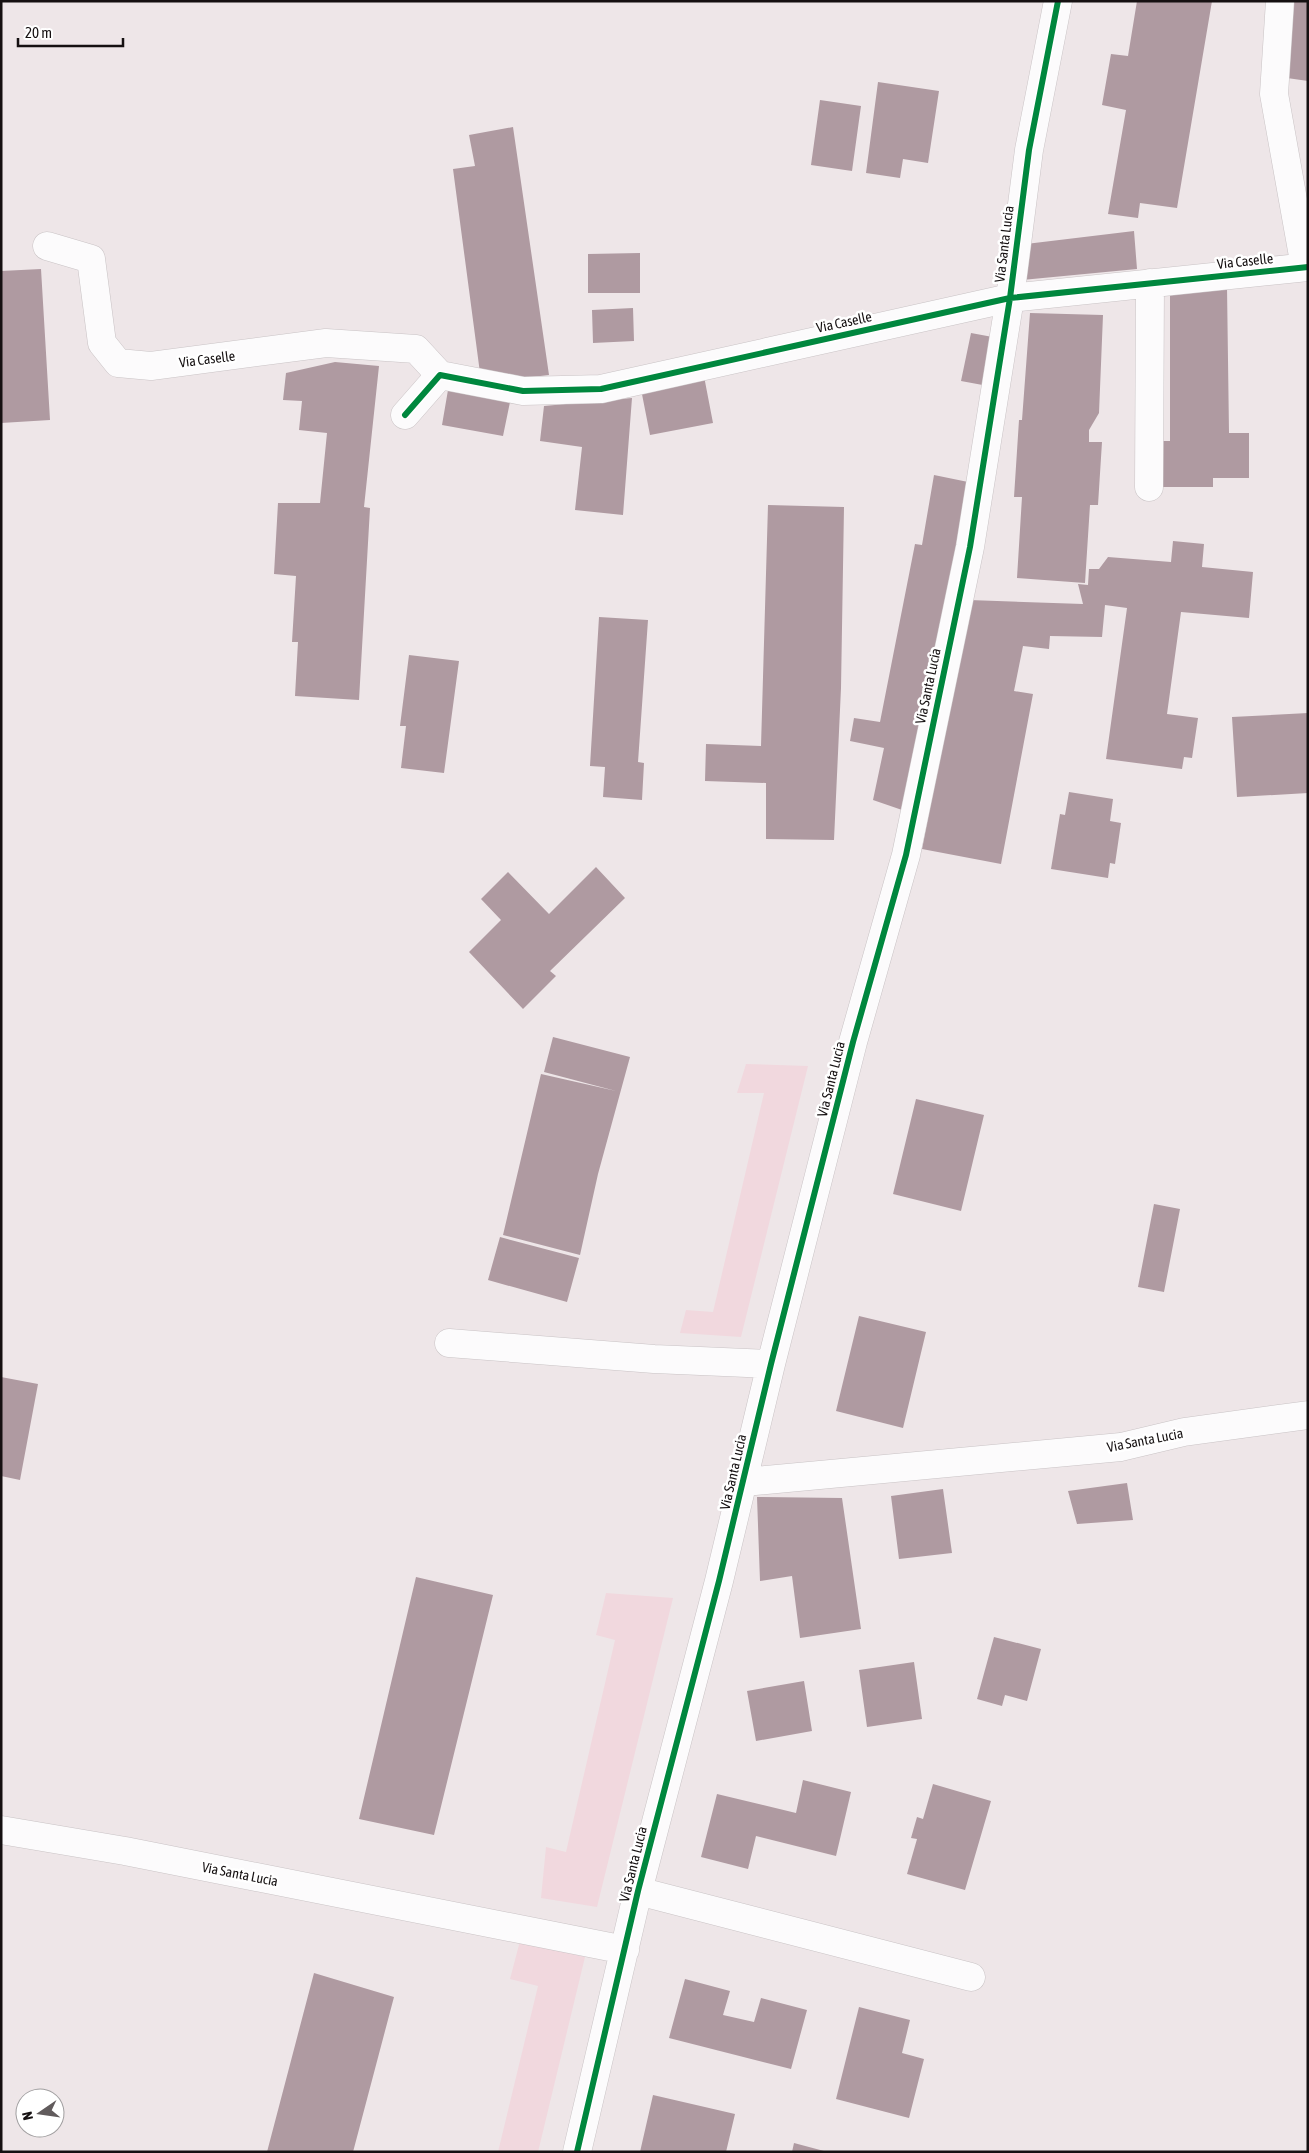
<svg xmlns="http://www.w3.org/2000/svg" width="1309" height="2153" viewBox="0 0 1309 2153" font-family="'Asap Condensed',sans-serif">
<rect width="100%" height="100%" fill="#eee6e8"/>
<!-- green -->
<path fill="#f1d8de" d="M746 1064 808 1066 741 1337 680 1333 686 1310 713 1312 764 1093H737Z
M606 1593 673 1598 597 1907 541 1898 546 1847 566 1852 615 1640 596 1635Z
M520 1941 585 1957 538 2152H498L538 1986 510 1979Z"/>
<!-- building -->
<path fill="#af9aa1" d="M1137 1H1212L1177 208 1140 203 1138 218 1108 214 1126 110 1102 105 1111 54 1128 56Z
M1293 1H1308V81L1280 77Z
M878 82 939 91 928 163 903 159 900 178 866 173Z
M820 100 861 106 852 171 811 165Z
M513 127 549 375 498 381 480 373 453 169 475 166 469 135Z
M1134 231 1137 269 1022 280 1026 244Z
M640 253V293H588V254Z
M41 269 50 420 1 423V271Z
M1227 287 1229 433H1249V478H1213V487H1163V441H1170V288Z
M633 308 634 341 593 343 592 310Z
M1030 313 1103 315 1099 413 1089 430V442H1102L1098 505H1090L1085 583 1017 578 1022 497H1014L1019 420H1022Z
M971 333 998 338 988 386 961 381Z
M335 362 379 366 364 507 370 508 359 700 295 696 298 642H292L296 576 274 574 278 503H320L327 433 299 430 302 401 283 400 286 373Z
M703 371 713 423 650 435 640 384Z
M448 390 510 402 503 436 442 425Z
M632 398 623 515 575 510 582 447 540 441 544 406Z
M934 475 973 483 905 811 873 800 884 748 850 741 854 718 880 722 915 544 922 545Z
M768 505 844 507 841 688 834 840 766 839V783L705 781 706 744 761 746Z
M1173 541 1204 544 1202 567 1253 572 1249 618 1181 612 1167 714 1198 718 1192 758 1184 757 1182 769 1106 759 1127 608 1105 605 1102 637 1050 636 1049 649 1023 646 1014 691 1033 694 1001 864 922 849 969 600 1083 604 1078 584 1088 585 1089 569H1099L1108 557 1171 562Z
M599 617 648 620 638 762 644 763 642 800 603 797 605 767 590 766Z
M409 655 459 661 444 773 401 768 406 726H400Z
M1308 713V793L1237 797 1232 717Z
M1069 792 1113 799 1110 821 1121 823 1115 864 1110 863 1108 878 1051 869 1060 814 1065 815Z
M596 867 625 898 550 971 556 976 523 1009 469 952 501 920 481 899 508 872 549 914Z
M553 1037 630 1057 598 1174 580 1255 503 1235 541 1074 616 1091 544 1072Z
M916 1099 984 1115 961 1211 893 1194Z
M1154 1204 1180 1209 1164 1292 1138 1287Z
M500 1237 579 1258 567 1302 488 1280Z
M859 1316 926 1332 903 1428 836 1411Z
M1 1377 38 1384 20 1480 1 1476Z
M1127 1483 1133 1520 1077 1524 1068 1491Z
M943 1489 952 1553 899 1559 891 1496Z
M757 1497 842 1498 861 1629 800 1638 792 1576 760 1581Z
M416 1577 493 1595 434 1835 359 1819Z
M994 1637 1041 1649 1027 1701 1005 1695 1002 1706 977 1699Z
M914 1662 922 1719 867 1727 859 1670Z
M804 1681 812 1731 756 1741 747 1691Z
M803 1780 851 1792 836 1856 756 1836 748 1869 701 1857 717 1794 796 1813Z
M933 1784 991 1801 965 1890 907 1874 917 1839 911 1838 917 1817 923 1819Z
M314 1973 394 1997 362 2118 353 2152H267Z
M685 1979 730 1991 723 2015 754 2022 761 1998 807 2010 791 2069 669 2038Z
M859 2007 910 2020 902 2053 924 2059 909 2118 836 2099Z
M653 2095 735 2114 726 2152H640Z
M794 2143 824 2151V2152H792Z"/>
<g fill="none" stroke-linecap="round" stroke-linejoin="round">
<!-- minor casing -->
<g stroke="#c9c3c5" stroke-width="29">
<path id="minor" d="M1280 1 1274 94 1305 267
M47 246 91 259 102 343 118 363 151 366 326 343 416 349 440 375
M405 415 440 375 523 391 601 389 1010 298 1308 267
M1149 487 1150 283
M449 1343 654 1359 771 1364
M744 1482 1121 1447 1184 1432 1308 1415
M1 1830 125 1851 625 1950
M638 1891 971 1977
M577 2152 638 1891 719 1581 771 1364 853 1042 906 855 970 547 1010 298 1029 150 1058 1"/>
</g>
<!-- minor -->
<use href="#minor" stroke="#fcfbfc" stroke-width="28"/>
<!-- cycleway casing -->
<g stroke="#fff" stroke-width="9">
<path id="cycleway" d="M405 415 440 375 523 391 601 389 1010 298 1308 267
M577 2152 638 1891 719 1581 771 1364 853 1042 906 855 970 547 1010 298 1029 150 1058 1"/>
</g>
<!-- cycleway -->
<use href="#cycleway" stroke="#00873e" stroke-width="6"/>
</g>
<g text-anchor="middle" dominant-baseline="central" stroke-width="5" stroke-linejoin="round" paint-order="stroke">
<!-- street labels -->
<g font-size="14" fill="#151011" stroke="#fff">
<text transform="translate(1004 244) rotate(-83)">Via Santa Lucia</text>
<text transform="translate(1245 261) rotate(-6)">Via Caselle</text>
<text transform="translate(844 322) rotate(-12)">Via Caselle</text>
<text transform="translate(207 359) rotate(-7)">Via Caselle</text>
<text transform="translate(928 686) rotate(-78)">Via Santa Lucia</text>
<text transform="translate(831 1079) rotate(-76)">Via Santa Lucia</text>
<text transform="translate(1145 1440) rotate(-11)">Via Santa Lucia</text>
<text transform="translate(733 1472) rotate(-77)">Via Santa Lucia</text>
<text transform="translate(633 1864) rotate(-76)">Via Santa Lucia</text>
<text transform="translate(240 1874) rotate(11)">Via Santa Lucia</text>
</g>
</g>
<!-- border -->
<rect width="1309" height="2153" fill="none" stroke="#151011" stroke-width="5"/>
<!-- north arrow -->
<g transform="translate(40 2113) rotate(257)"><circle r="24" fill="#ffffff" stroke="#a19fa0"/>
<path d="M0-4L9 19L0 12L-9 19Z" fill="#615b5c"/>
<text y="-8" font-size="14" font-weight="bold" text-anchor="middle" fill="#151011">N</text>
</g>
<!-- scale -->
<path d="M18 38v8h105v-8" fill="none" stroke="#151011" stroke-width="2.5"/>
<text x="25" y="38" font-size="15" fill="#151011" stroke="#ffffff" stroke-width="4" paint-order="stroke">20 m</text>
</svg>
